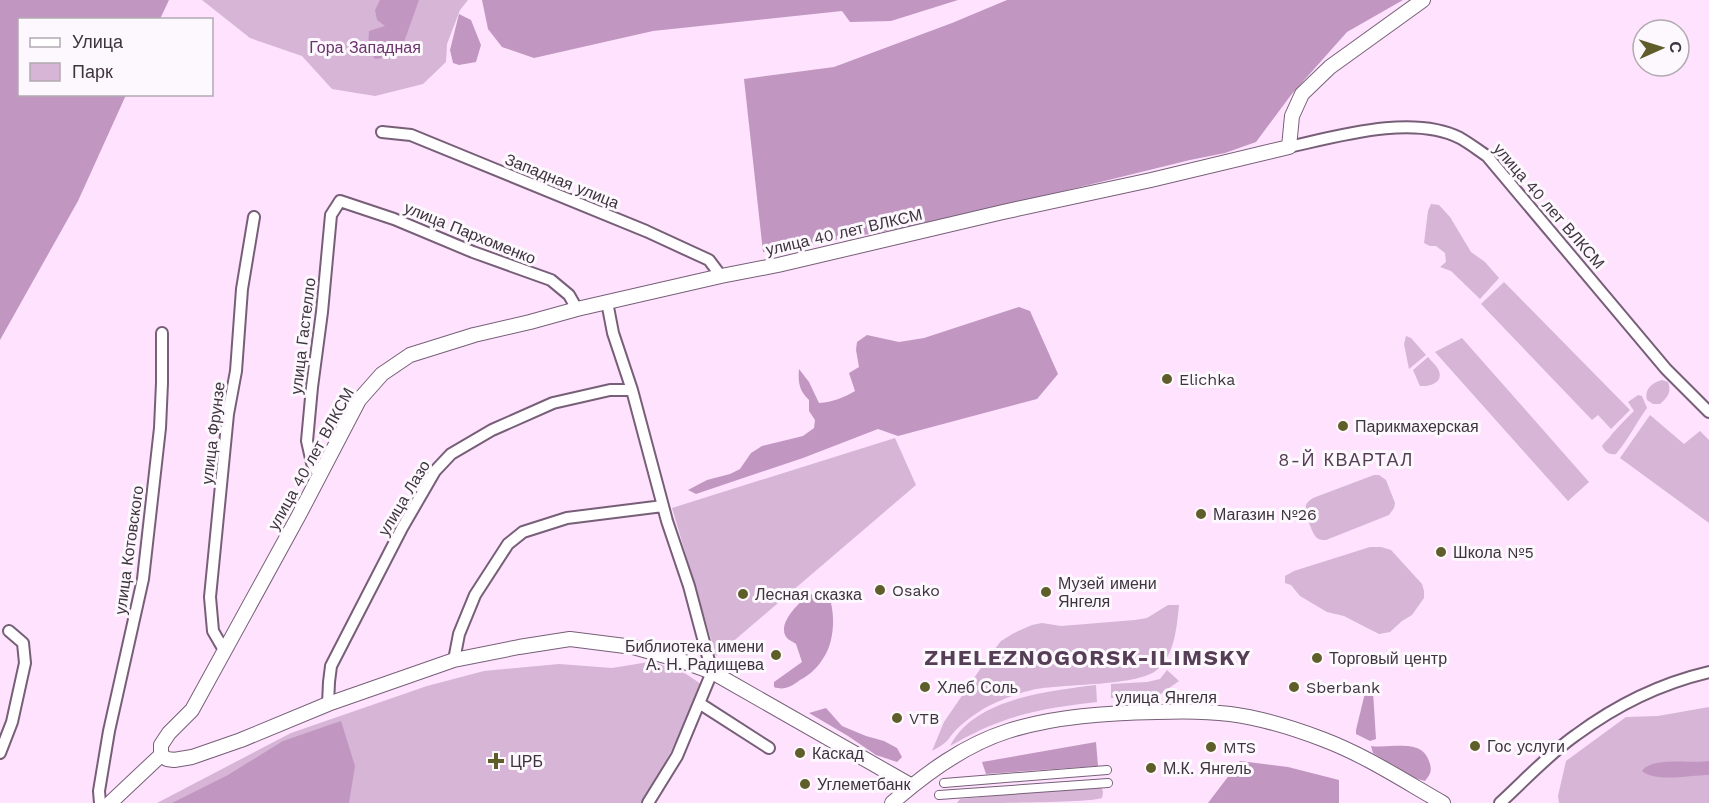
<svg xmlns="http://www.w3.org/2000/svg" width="1709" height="803" viewBox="0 0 1709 803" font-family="'Work Sans',sans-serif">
<rect width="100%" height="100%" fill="#fee2fe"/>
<!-- green -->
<path fill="#d6b5d6" d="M202 0H468L460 10 447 44 446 62 423 84 375 96 332 89 302 56 250 38Z
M1431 204 1439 205 1450 217 1471 252 1485 262 1499 278 1480 299 1451 271 1440 267 1446 262 1445 253 1436 246H1430L1424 243 1428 211Z
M1504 282 1630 410 1611 429 1598 415 1592 420 1481 304Z
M1406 336 1411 338 1426 355 1409 369 1404 344Z
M1462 338 1589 482 1568 501 1435 352Z
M1428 357C1431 361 1436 365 1438 369 1445 382 1430 387 1420 386L1413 370Z
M1662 380 1668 382C1672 392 1667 398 1660 404H1653L1647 400C1644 389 1652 383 1662 380Z
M1638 395 1642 396 1647 408C1636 423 1628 440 1616 454 1609 455 1605 452 1602 446 1605 441 1609 439 1612 434 1619 426 1626 419 1634 411L1628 402Z
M1650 415 1684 444 1700 431 1709 440V523L1620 458Z
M895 438 916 485 716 656 672 508Z
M1374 475H1379L1386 480 1395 503 1394 508 1389 515 1326 540C1322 540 1320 540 1317 538 1312 534 1304 511 1306 505 1307 502 1310 500 1313 498Z
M1370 547H1381L1391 550 1422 584 1424 591V598L1412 615 1402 621 1390 632 1379 634 1344 616 1327 612 1300 596 1291 585 1285 583V576L1294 571Z
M1168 605H1179C1177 625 1175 654 1158 669 1139 687 1062 683 1032 690 1022 692 1011 696 1002 700 986 706 971 716 959 727 954 731 951 736 947 741 943 745 937 748 932 751L944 722 987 659 1001 641 1014 633 1032 625 1042 623 1061 626 1135 620 1147 618Z
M649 662H654L686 674 704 686 662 769 641 803H157L291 733 427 686 484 671 559 664 612 668Z
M1167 670 1179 681 1155 698H1111V684L1147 682 1160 679Z
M1096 685 1097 702C1064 706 1031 710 1000 722 983 728 966 737 950 746 974 698 1049 691 1096 685Z
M1709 707V803H1559L1558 796 1566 761 1626 717 1658 716Z
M1098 786 1102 788 1103 792 1102 798C1089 803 980 803 957 803L960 799Z"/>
<!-- forest -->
<path fill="#c197c2" d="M0 0H169L160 19 20 20V94L126 95 78 201 0 340Z
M380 0H419L404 42 393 43 383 58 375 59 368 48 369 31 385 26 377 20 375 10Z
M482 0H958L891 21 850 22 842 11 653 31 534 58 502 47 488 29Z
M1007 0H1403L1347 32 1291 95 1256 142 1225 153 1190 160 929 224 763 252 744 79 834 67 952 23Z
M459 14 471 20 481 45 476 62 459 65 453 63 450 50Z
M1019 307 1030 311 1058 374 1037 399 898 436 878 429 803 458 696 494 688 490 707 480 730 474 740 469 751 453 762 446 803 436 814 428 815 420 809 411V400C799 390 798 383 799 369L809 382 819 403C833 402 843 398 855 391L849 373 859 367 856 350 857 342 867 335 899 342 924 338Z
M827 592C836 609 835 641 824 657 819 666 810 675 800 680 792 686 784 691 774 687V682L802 662 796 644C795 643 789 640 788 639 774 626 800 600 812 594 816 592 822 593 827 592Z
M1367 690 1373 692 1376 739 1370 741 1356 734V730L1364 697Z
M826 708 842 726 866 736 884 741 897 748 902 757 897 762 876 755 848 736 809 713Z
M341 721 355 766 349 803H172L228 775 283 741Z
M1096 742 1098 766 986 774 982 762Z
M1371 746C1393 749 1423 737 1430 764 1432 772 1430 775 1425 781L1414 778 1373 753Z
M1240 761 1288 767 1339 780V803H1208Z
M1709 761V775C1690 775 1656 783 1642 771 1652 756 1692 764 1709 761Z"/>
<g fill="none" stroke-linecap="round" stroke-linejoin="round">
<!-- pedestrian casing -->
<g stroke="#775f78" stroke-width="10">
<path id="pedestrian" d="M944 783 1107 770
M939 795 1108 783"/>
</g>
<!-- minor casing -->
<g stroke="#775f78" stroke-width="14">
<path id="minor" d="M382 132 411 135 646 231 709 260 721 276
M1289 147C1338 136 1413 114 1460 138 1469 143 1478 150 1487 156L1666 369 1709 412
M607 302 613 333 632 390 667 521 689 586 712 672 677 756 648 803
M319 475 312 463 307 441 312 387 322 312 331 215 340 201 394 219 473 252 551 280 569 295 577 309
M224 650 213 631 210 597 228 414 236 371 242 289 254 217
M454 660 459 634 475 595 508 544 523 532 567 518 663 506
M699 703 769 748
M328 704 329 682 331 666 402 528 435 471 451 454 492 430 553 403 610 390H632
M0 753 12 722 25 663 23 643 9 631
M100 803 99 791 109 731 143 579 160 428 162 383V333
M1500 803C1524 781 1550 753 1576 735 1615 706 1662 683 1709 672"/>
</g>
<!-- tertiary casing -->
<g stroke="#775f78" stroke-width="16">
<path id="tertiary" d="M161 755 167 759 174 760 192 757 241 740 328 704 454 660 519 647 570 639 633 647 676 659 712 672 912 786
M110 803 161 755V745L169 733 192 710 299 515 359 400 382 374 410 355 474 335 530 322 577 309 721 276 778 265 1003 212 1151 180 1289 147 1292 116 1302 94 1330 67 1423 0
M892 803C926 773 964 745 1008 731 1055 716 1108 713 1157 712 1181 711 1206 711 1230 714 1261 718 1293 728 1322 739 1365 755 1404 781 1443 803"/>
</g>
<!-- pedestrian -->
<use href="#pedestrian" stroke="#fff" stroke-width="8"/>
<!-- minor -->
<use href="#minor" stroke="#fff" stroke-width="10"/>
<!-- tertiary -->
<use href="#tertiary" stroke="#fff" stroke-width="14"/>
</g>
<!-- markers -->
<g fill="#5f5e2a" stroke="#fdf8fd" stroke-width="2">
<circle cx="1167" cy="379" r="6"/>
<circle cx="1343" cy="426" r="6"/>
<circle cx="1201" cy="514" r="6"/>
<circle cx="1441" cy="552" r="6"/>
<circle cx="880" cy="590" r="6"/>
<circle cx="1046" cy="592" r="6"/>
<circle cx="743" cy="594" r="6"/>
<circle cx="776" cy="655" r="6"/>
<circle cx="1317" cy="658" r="6"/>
<circle cx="925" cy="687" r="6"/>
<circle cx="1294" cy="687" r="6"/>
<circle cx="897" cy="718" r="6"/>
<circle cx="1475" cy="746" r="6"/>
<circle cx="1211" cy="747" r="6"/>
<circle cx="800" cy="753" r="6"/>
<path d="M493 752h6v6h6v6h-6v6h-6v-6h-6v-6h6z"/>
<circle cx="1151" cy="768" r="6"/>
<circle cx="805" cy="784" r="6"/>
</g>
<g text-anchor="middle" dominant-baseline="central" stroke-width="6" stroke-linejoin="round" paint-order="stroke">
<!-- park labels -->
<g font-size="16" fill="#6a356c" stroke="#fdf8fd">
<text x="365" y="47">Гора Западная</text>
</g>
<!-- street labels -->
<g font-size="16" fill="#3e343f" stroke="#fdf8fd">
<text transform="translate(562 181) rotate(22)">Западная улица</text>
<text transform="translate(1549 206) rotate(49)">улица 40 лет ВЛКСМ</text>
<text transform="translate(844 232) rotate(-13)">улица 40 лет ВЛКСМ</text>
<text transform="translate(470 233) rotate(22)">улица Пархоменко</text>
<text transform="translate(303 336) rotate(-83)">улица Гастелло</text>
<text transform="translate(213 433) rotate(-83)">улица Фрунзе</text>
<text transform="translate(311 459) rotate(-61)">улица 40 лет ВЛКСМ</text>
<text transform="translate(404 498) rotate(-59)">улица Лазо</text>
<text transform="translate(129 550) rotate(-82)">улица Котовского</text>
<text x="1166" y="697">улица Янгеля</text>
</g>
<!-- poi labels -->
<g font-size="16" fill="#3e343f" stroke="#fdf8fd" text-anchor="start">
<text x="1179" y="379">Elichka</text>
<text x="1355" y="426">Парикмахерская</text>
<text x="1213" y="514">Магазин №26</text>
<text x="1453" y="552">Школа №5</text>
<text x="1058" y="583">Музей имени<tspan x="1058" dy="18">Янгеля</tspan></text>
<text x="892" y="590">Osako</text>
<text x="755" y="594">Лесная сказка</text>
<text x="764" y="646" text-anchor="end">Библиотека имени<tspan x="764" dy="18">А. Н. Радищева</tspan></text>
<text x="1329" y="658">Торговый центр</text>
<text x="937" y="687">Хлеб Соль</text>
<text x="1306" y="687">Sberbank</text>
<text x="909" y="718">VTB</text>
<text x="1487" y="746">Гос услуги</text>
<text x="1223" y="747">MTS</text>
<text x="812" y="753">Каскад</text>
<text x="510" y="761">ЦРБ</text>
<text x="1163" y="768">М.К. Янгель</text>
<text x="817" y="784">Углеметбанк</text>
</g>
<!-- neighbourhood labels -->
<g font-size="18" letter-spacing="1.5" fill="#563f56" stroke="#fdf8fd">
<text x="1346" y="459">8-Й КВАРТАЛ</text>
</g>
<!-- district labels -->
<g font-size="22" font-weight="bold" letter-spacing="1.5" fill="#563f56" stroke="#fdf8fd">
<text x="1088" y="657">ZHELEZNOGORSK-ILIMSKY</text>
</g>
</g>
<!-- legend -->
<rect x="18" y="18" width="195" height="78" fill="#fdf8fd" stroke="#b1aab1" stroke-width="1.5"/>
<rect x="30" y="38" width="30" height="9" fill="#ffffff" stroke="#b1aab1" stroke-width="1.5"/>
<text x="72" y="48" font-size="18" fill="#3e343f">Улица</text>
<rect x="30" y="63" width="30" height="18" fill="#d6b5d6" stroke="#b1aab1" stroke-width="1.5"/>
<text x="72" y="78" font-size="18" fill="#3e343f">Парк</text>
<!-- north arrow -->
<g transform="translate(1661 48) rotate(87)"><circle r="28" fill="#fdf8fd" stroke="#b1aab1" stroke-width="1.5"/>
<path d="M0-4.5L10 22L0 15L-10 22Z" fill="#5f5e2a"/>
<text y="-9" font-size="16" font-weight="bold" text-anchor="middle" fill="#3e343f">С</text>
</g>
</svg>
